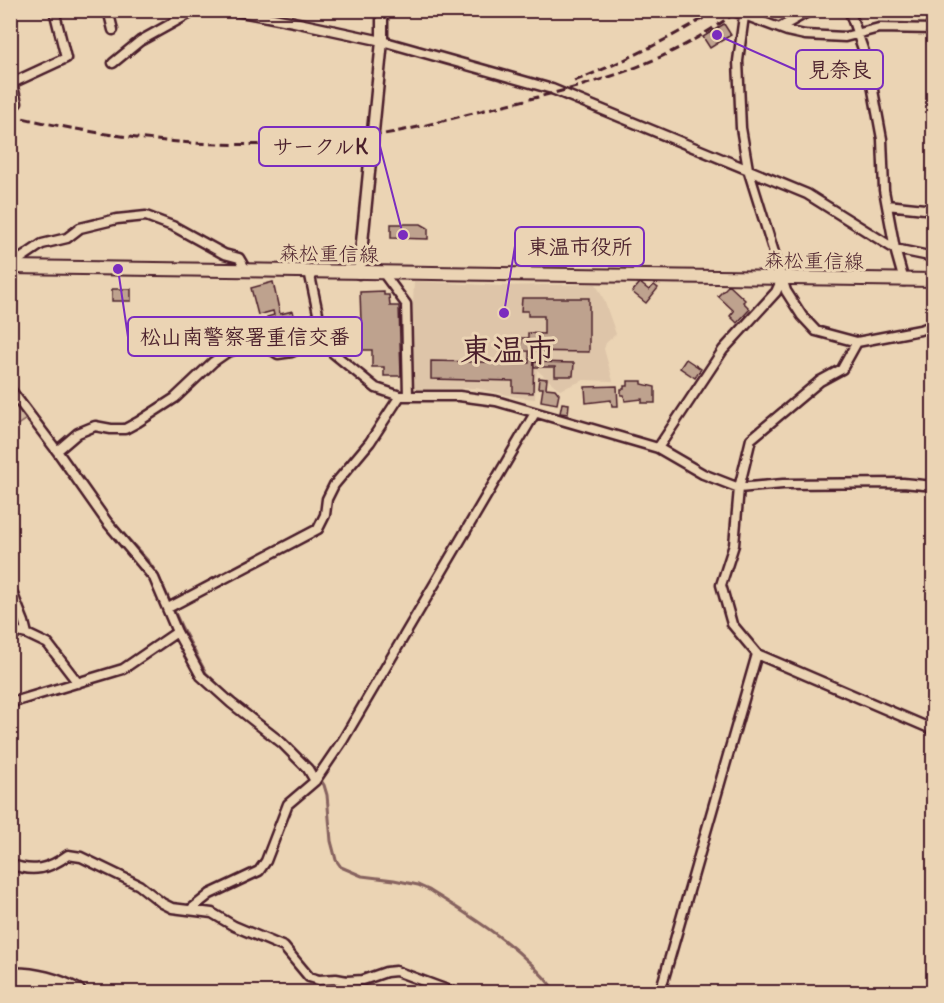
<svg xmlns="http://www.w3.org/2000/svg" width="944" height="1003" viewBox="0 0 944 1003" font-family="Delius,'Klee One',sans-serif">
<rect width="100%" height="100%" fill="#ebd4b4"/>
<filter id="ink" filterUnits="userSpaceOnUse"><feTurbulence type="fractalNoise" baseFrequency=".0167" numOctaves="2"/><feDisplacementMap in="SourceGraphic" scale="12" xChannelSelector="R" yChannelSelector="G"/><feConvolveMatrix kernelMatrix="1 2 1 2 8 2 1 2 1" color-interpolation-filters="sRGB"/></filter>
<g filter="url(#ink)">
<!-- built -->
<path fill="#dec5a9" d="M414 281 500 286 596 284 604 300 616 334 606 343 604 349 613 381 584 380 560 390 537 370 535 399 517 397 476 388 414 389 412 328Z"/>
<!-- pitch -->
<path fill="#d0b69e" stroke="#8d6a64" stroke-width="1.5" d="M10 394 28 418 11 429H10Z"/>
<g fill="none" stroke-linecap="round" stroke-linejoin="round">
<!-- stream -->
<path stroke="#86625e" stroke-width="3" d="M10 381 52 437
M77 472 112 521 149 562 159 577 182 628 206 673 229 695 289 743 313 768 324 785 327 795 331 841 336 860 341 867 362 876 394 880 418 885 429 890C476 920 522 947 556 992"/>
</g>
<!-- building -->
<path fill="#bea28e" stroke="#4a1f2b" stroke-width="1.5" d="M724 24 731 35 710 48 703 37Z
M391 224H421L428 228V239L391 238Z
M273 282 280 314 293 311 298 333 272 339 267 317 274 315 273 311 258 315 251 288Z
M640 283 649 290 654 285 658 288 646 303 632 292Z
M729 285 745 300 743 302 750 309 737 323 730 316 734 311 718 296Z
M112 289H131V301H112Z
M384 291V295H389L390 306H399L401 376H384V367H372V350H362L360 292Z
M522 298H589V352L521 351V338H528V333L544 334V316H528V311H521Z
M529 351H534L533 393 513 392V381L431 379V361L529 363Z
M686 359 701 369 695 378 680 368Z
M534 362 574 363 573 376H555V367H534Z
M539 378 547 379 546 388 555 389 559 394 557 404 541 401 543 388H538Z
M628 381H642V384L655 387V403H642V399L625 401 624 395H621V389H624V386H628Z
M617 386 618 406H612L611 400 586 403 585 387Z
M562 403 569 404 568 414 560 413Z"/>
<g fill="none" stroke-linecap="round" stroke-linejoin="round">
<!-- minor casing -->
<g stroke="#4a1f2b" stroke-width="13">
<path id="minor" d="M108 10 113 30
M230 10 294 22 382 41 552 89 807 194 895 249 934 257
M731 10 787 31 805 35 845 37 879 28 934 29
M849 10 868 63 882 139 884 190 895 249 904 281
M744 16 738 61 741 128 748 169 786 291 802 316 816 331 857 342
M785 29 781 27 811 10
M113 63 140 41 196 10
M10 75 17 103
M12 83 66 58 54 10
M887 205 934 210
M13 267 20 259 42 244 67 238 80 228 117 219 146 216 175 227 224 254 239 258 246 270
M309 271 323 337 333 353 376 388 400 396H459L496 401 658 448 703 474 739 488 783 484 903 483 934 486
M384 274 406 304 408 396
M934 325 920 330 857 342 842 369 820 381 751 439 739 488 734 545 721 585 732 624 757 654 934 730
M10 389 57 451
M658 448 723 350 776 292 782 279
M10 587 24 622 27 634
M168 608 318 529 325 515 327 499 334 485 370 442 400 396
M10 630 27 634 48 644 78 683
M10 703 123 669 177 632
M315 781 308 769 282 743 231 703 201 676 177 632 154 578 107 522 57 451 78 433 95 426 111 429H125L138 422 175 398 213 362 226 353 242 347 258 344 267 347 278 354 292 352 323 337
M10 864C33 873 49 869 68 855L81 857 139 885 162 903 172 908 212 913 234 926 284 947 309 977 319 980 336 979 347 981 363 980 386 972 396 971 453 992
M190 910 210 894 259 871 266 861 288 804 315 781 343 740 535 413
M660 992 757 654"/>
</g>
<!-- tertiary casing -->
<g stroke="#4a1f2b" stroke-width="15">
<path id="tertiary" d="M359 273 382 41V10"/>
</g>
<!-- secondary casing -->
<g stroke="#4a1f2b" stroke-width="16">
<path id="secondary" d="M10 267 934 280"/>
</g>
<!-- motorway casing -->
<g stroke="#4a1f2b" stroke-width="20">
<path id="motorway" d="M10 976C35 975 56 981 77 992
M10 989H25L43 992"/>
</g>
<!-- minor -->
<use href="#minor" stroke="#ebd4b4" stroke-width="8"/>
<!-- tertiary -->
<use href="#tertiary" stroke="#ebd4b4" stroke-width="10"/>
<!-- secondary -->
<use href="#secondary" stroke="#ebd4b4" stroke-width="12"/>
<!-- motorway -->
<use href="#motorway" stroke="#ebd4b4" stroke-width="15"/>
<!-- rail -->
<path stroke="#4a1f2b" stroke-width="3" stroke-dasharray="9 4.5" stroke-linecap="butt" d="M574 81C624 62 671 38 717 10
M10 115C129 144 250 153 372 136 419 129 466 114 513 103 598 83 667 64 739 10"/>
</g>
</g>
<g text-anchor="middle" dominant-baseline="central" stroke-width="6" stroke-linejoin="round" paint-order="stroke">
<!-- street labels -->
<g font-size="20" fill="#4a1f2b" stroke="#ebd4b4">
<text transform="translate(329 253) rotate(1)">森松重信線</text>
<text transform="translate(814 260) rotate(1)">森松重信線</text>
</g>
<!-- town labels -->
<g font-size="32" font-weight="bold" fill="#4a1f2b" stroke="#ebd4b4">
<text x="508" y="349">東温市</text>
</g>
</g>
<!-- callouts -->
<path fill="none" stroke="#7b2cbf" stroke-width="2" d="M717 35L796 70M403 235L380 146M504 313L515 246M118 269L128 337"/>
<g fill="#7b2cbf" stroke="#ebd4b4" stroke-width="2">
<circle cx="717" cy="35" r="6"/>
<circle cx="403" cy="235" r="6"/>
<circle cx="504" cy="313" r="6"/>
<circle cx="118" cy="269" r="6"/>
</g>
<g fill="#ebd4b4" stroke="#7b2cbf" stroke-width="2">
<rect x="796" y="50" width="87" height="39" rx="6"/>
<rect x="259" y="127" width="121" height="39" rx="6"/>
<rect x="515" y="227" width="129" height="39" rx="6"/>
<rect x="128" y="317" width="234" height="39" rx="6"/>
</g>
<g font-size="21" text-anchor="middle" font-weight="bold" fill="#4a1f2b">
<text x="840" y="77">見奈良</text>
<text x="320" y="154">サークルK</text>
<text x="580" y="254">東温市役所</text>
<text x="245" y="344">松山南警察署重信交番</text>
</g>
<!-- margin -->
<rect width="944" height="1003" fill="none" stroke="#ebd4b4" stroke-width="36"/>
<rect x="18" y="18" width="908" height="967" fill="none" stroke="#4a1f2b" stroke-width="2" filter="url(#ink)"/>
</svg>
